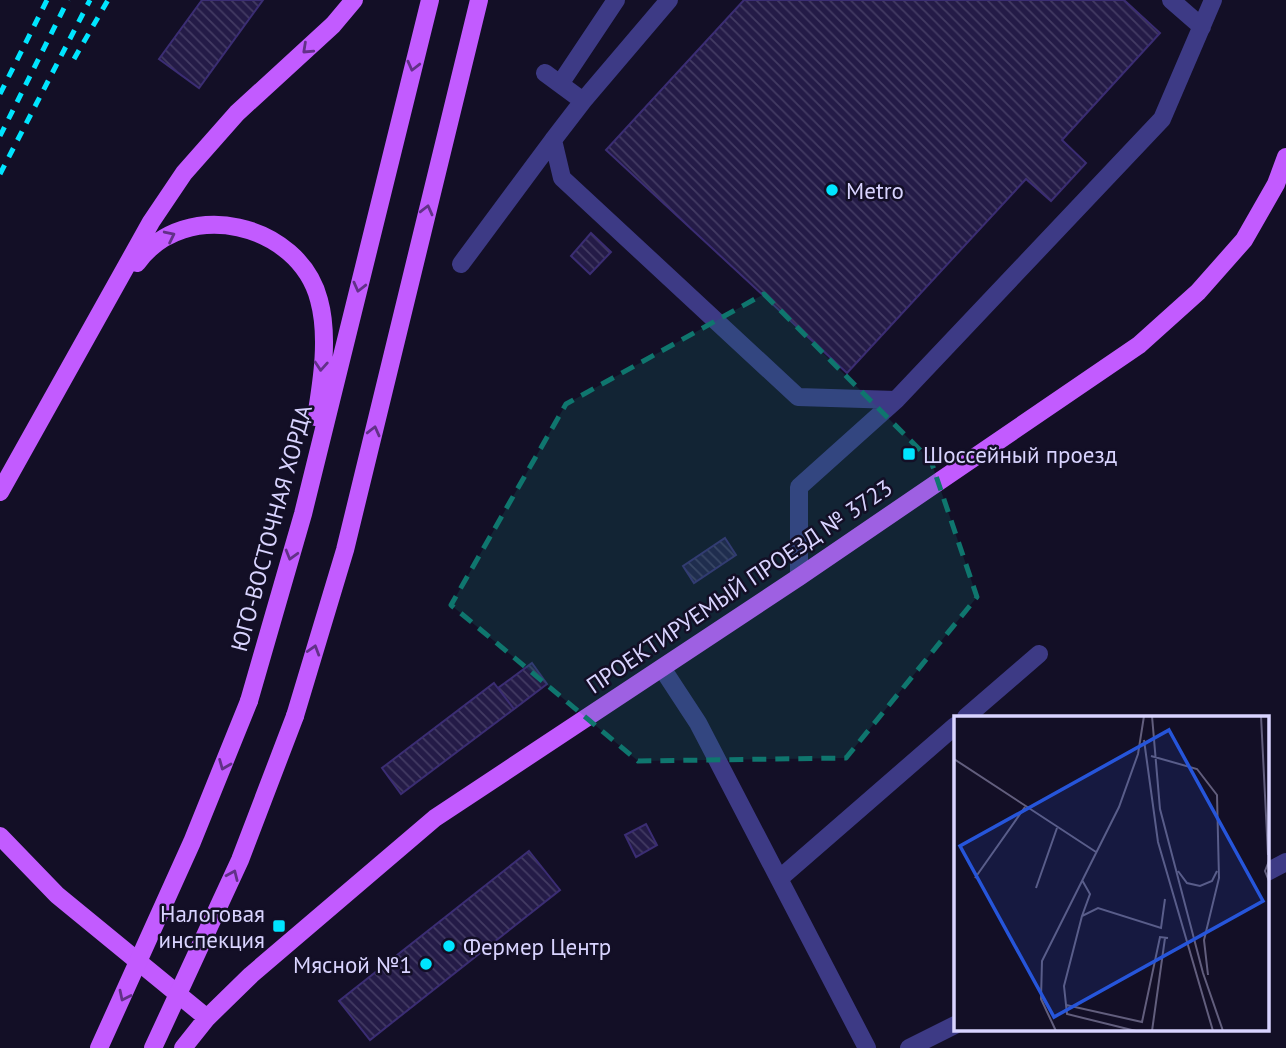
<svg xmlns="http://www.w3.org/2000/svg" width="1286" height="1048" viewBox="0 0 1286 1048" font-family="'PT Sans',sans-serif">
<defs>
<pattern id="building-back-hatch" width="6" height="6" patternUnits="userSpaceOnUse" patternTransform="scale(1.75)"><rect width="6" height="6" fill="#241b47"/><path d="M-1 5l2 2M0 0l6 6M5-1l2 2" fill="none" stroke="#433b63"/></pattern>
</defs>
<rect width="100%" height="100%" fill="#130f26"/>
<!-- building -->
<path fill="url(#building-back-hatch)" stroke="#3b2d73" stroke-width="2" d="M202 0H263L199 88 159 59Z
M744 0H1124L1160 33 1062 140 1086 163 1051 201 1026 179 847 373 606 150Z
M591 233 611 252 590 274 571 256Z
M725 538 736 555 694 583 683 566Z
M532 663 547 684 514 709 498 688Z
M494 683 514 709 401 794 382 768Z
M646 824 657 845 636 857 625 835Z
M529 851 560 890 370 1040 339 1001Z"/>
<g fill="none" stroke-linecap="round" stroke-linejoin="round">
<!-- minor -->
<path stroke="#3d3a85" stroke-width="18" d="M1171 0 1202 27
M545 73 583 101 669 0
M560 84 616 0
M553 140 583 101
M461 264 553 140 562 178 798 397 896 400 1162 119 1213 0
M799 577V487L896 400
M662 668 698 723 867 1048
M966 717 1039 654
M1267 872 1286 862
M779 879 955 726
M909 1048 955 1025"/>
<!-- major -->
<path stroke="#c25bff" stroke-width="18" d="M137 263C185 196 299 223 319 300 329 336 322 381 316 417
M0 492 151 222 184 173 237 113 333 25 354 0
M249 701 303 514 430 0
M295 716 345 550 479 0
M0 836 57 895 207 1018
M183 1048 207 1018 251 975 435 818 799 577 1139 345 1198 292 1244 240 1276 184 1286 157"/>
<!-- rail -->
<path stroke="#00e5ff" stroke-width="5" stroke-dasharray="10 9" stroke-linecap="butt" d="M74 59 108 0
M0 94 47 0
M0 136 68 0
M0 174 90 0"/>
<!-- major-bridge -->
<path stroke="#c25bff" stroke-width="18" d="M99 1048 192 842 249 701
M153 1048 240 860 295 716"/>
</g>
<!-- one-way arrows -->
<defs><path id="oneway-chevron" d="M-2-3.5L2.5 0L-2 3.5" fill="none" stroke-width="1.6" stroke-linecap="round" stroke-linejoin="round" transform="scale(1.75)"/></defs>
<g stroke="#623188">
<use href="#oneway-chevron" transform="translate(307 49) rotate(137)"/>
<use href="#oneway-chevron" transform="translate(413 66) rotate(104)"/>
<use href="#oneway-chevron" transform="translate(427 210) rotate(-76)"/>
<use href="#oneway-chevron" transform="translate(170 236) rotate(-26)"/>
<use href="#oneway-chevron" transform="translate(359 287) rotate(104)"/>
<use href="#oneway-chevron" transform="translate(321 366) rotate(94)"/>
<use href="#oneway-chevron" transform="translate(374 431) rotate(-76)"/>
<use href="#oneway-chevron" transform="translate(291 555) rotate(106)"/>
<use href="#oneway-chevron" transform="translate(314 650) rotate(-73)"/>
<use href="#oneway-chevron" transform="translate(224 765) rotate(112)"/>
<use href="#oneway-chevron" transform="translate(233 875) rotate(-66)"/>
<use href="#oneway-chevron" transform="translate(124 996) rotate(116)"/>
</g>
<!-- marked area -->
<path fill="#0f766e" fill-opacity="0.2" stroke="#0f766e" stroke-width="5" stroke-dasharray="14 9" stroke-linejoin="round" d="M764 294 931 461 977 597 846 758 638 761 451 605 566 404Z"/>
<!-- markers -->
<g fill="#00e5ff" stroke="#130f26" stroke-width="2.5">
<circle cx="832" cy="190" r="7"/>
<rect x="902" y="447" width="14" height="14" rx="3.5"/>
<rect x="272" y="919" width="14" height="14" rx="3.5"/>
<circle cx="449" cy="946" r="7"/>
<circle cx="426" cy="964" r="7"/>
</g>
<g text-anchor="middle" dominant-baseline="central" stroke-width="5" stroke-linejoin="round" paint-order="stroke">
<!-- poi labels -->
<g font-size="23" fill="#d9d4ff" stroke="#130f26" text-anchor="start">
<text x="846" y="190">Metro</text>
<text x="923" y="454">Шоссейный проезд</text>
<text x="265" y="913" text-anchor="end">Налоговая<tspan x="265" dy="26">инспекция</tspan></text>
<text x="463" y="946">Фермер Центр</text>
<text x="412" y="964" text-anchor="end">Мясной №1</text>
</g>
<!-- street labels -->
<g font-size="23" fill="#d9d4ff" stroke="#130f26">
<text transform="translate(271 528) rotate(-75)">ЮГО-ВОСТОЧНАЯ ХОРДА</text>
<text transform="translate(739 586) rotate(-34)">ПРОЕКТИРУЕМЫЙ ПРОЕЗД № 3723</text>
</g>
</g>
<!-- overview -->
<g transform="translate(954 716)">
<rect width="315" height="315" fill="#130f26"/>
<path fill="none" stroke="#625e7d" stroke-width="2" d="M198 0 206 93 249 257 269 315M307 0 314 139M190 24 204 126 259 315M197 40 243 53 263 79 265 162 250 224 254 259M0 43 142 136M315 145 311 155 315 165M224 155 233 167 246 170 258 165 263 155M21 162 71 91M82 172 103 112M128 200 136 178 128 164M112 289 188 306 206 221 214 222M102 315 87 283 88 245 165 91 184 38 190 0M182 315 113 298 110 270 128 200 144 192 207 212 211 183M198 315 211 222"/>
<path fill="#2655da" fill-opacity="0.15" stroke="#2655da" stroke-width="3.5" d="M215 14 309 185 100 301 6 130Z"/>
<rect width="315" height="315" fill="none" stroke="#d9d4ff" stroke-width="3.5"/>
</g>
</svg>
